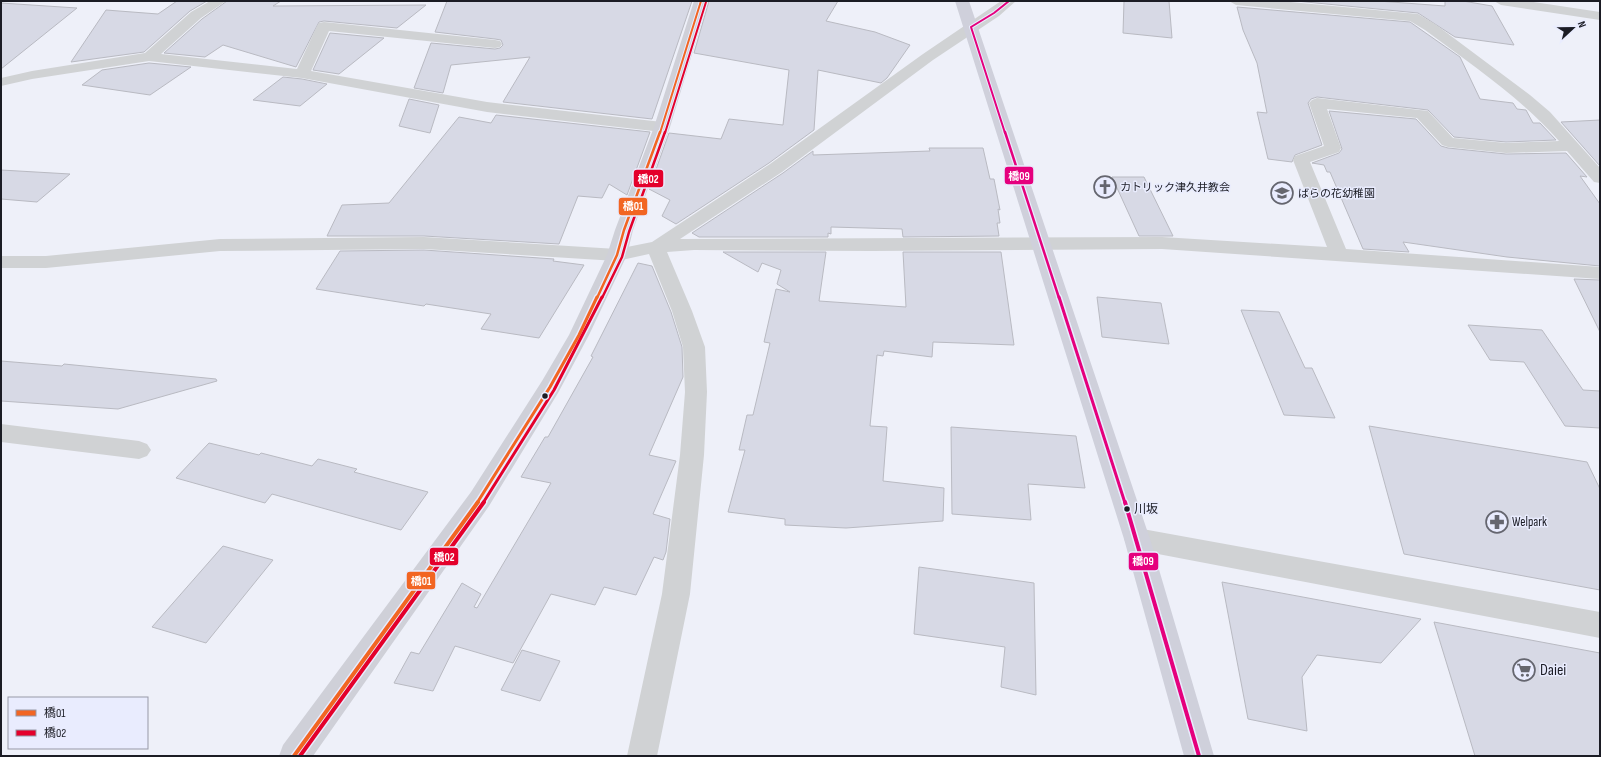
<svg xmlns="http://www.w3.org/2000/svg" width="1601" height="757" viewBox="0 0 1601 757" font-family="'Sofia Sans Condensed','Noto Sans JP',sans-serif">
<rect width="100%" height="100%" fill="#eef0f9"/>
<!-- building -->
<path fill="#d7d9e5" stroke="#b9bac2" d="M177 1H207L190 11 144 52 71 62 106 10 158 14Z
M227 1H281L273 6 426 5 397 28 324 21 319 22 296 67 223 45 205 57 164 53 202 19Z
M447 1H692L652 119 503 102 530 57 451 65 443 93 414 88 431 43 495 49 500 48 503 45 501 40 495 39 435 32Z
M709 1H838L826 21 875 32 910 45 887 78 881 83 818 70 814 130 769 163 676 224 662 216 670 200 649 189 669 133 721 139 729 119 783 125 789 70 694 53Z
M1124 1H1169L1172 38 1123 33Z
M1296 1H1378L1445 6V1H1463L1492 6 1514 45 1455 37 1418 13Z
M1 3 77 8 1 69Z
M1237 7 1410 22 1460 57 1480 99 1513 103 1517 109 1526 110 1533 123H1540L1556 140 1506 142 1454 137 1428 110 1317 97 1311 99 1308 103 1322 145 1295 155 1292 162 1268 159 1257 112 1267 113 1257 63 1243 30Z
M330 33 384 38 339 74 313 70Z
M149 63 191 67 150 95 82 85 102 70Z
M283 77 302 79 327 84 300 106 253 100Z
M409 99 439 105 430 133 399 126Z
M1329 111 1416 119 1441 146 1448 148 1506 154 1566 153 1587 177 1580 176 1600 204V266L1507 257 1403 242 1409 252 1363 249 1330 172H1327L1324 165 1312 163 1339 153 1342 149Z
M496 115 650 132 627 195 609 184 602 198 578 196 559 244 424 236H327L342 205 389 203 459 117 491 123Z
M1600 120V166L1561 122Z
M929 148H983L990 179H994L1000 210 998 209 1000 223H997L999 236 903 237 902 229 831 227V234L828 233V237H699L692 233 783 173 813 151V155L930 151Z
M1 170 70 174 37 202 1 199Z
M1112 177H1144L1173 236H1139Z
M424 250 554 259 553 261 584 265 539 338 481 329 491 314 426 304 424 306 316 289 340 251Z
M723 252H826L819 301 906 307 903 252H1001L1014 345 933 342 932 357 884 351 883 356 877 355 870 426 887 427 883 481 944 488 943 521 846 528 785 525V519L728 512 745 450H739L747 415H753L770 343 764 342 776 289 790 292 777 284 781 270 762 263 758 272Z
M638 263 652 266 671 312 682 347 683 377 649 455 676 461 653 514 670 519 666 552 663 560 654 557 636 595 604 587 595 605 551 594 513 663 455 646 433 691 394 683 411 652 419 654 462 583 481 594 474 607 477 608 551 483 521 477 545 437H548L593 357 591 356Z
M1574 279 1600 280V332Z
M1097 297 1161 303 1169 344 1102 337Z
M1241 310 1279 312 1305 368H1312L1335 418 1284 415Z
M1468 325 1542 330 1583 390 1600 391V428L1565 426 1524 362 1490 360Z
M1 361 62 366 64 364 216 379 217 381 118 409 1 401Z
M1369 426 1587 462 1600 489V590L1404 554Z
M951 427 1076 436 1085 488 1028 484 1031 520 952 514Z
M209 443 259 455 261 453 312 466 318 459 357 469 354 472 428 492 401 530 272 494 265 503 176 478Z
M223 546 273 560 206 643 152 627Z
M919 567 1034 583 1036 695 1001 687 1005 647 914 634Z
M1222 582 1421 619 1381 663 1317 655 1302 677 1307 731 1248 719Z
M1434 622 1600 653V756H1475Z
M522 650 560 661 540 701 501 690Z"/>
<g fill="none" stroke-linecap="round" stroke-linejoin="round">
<!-- minor -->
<path fill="#d0d2d4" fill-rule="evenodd" d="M210 1H226L201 18 161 54 297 69 317 26 319 23 324 22 495 40 500 41 502 44 500 47 495 48 329 31 311 71 487 102 662 122 668 124 670 127 668 130 662 132 487 112 302 78 149 61 32 79 1 86V78L32 71 145 53 191 12Z
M1001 1H1016L999 16 933 60 782 172 680 239 1162 237 1327 247 1293 160 1295 156 1324 146 1309 103 1312 100 1317 98 1428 111 1453 138 1506 143 1559 141C1520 97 1472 65 1425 30L1410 21 1236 5 1229 1H1280L1418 14 1435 24 1530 95 1550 112 1600 168V183L1594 182 1567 151 1506 153 1448 147 1442 145 1417 118 1327 109 1341 148 1339 152 1310 162 1346 249 1600 267V279L1162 249 872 251 694 250 667 252 692 311 705 347 707 392 704 455 690 594 657 756H627L662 594 680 455 685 392 683 347 672 311 649 254 617 261 424 249 220 251 46 268H1V256H46L220 239 424 237 617 249 652 242 770 164 923 54Z
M1494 1H1527L1600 12V20L1501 5Z
M1 424 139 441 147 444 151 450 147 456 139 459 1 442Z
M1137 528 1600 612V638L1137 550 1128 547 1124 539 1128 531Z"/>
<!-- major -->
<path fill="#cfd0d8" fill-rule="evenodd" d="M694 1H708L670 127 633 230 627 255 589 335 558 393 489 506 313 756H279L283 745 471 492 542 381 569 335 607 255 615 230 654 127Z"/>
<!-- highway -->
<path fill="#cfd0db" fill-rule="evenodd" d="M955 1H969L1150 539 1214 756H1184L1124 539Z"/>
<!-- bus-1-far3 casing -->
<g stroke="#e9ecfe" stroke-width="4">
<path id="bus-1-far3" d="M660 133 701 1"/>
</g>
<!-- bus-1-far2 casing -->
<g stroke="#e9ecfe" stroke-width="5">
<path id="bus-1-far2" d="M597 298 617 255 624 230 660 132"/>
</g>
<!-- bus-1-far1 casing -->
<g stroke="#e9ecfe" stroke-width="6">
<path id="bus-1-far1" d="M477 503 550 387 579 335 597 297"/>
</g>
<!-- bus-1 casing -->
<g stroke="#e9ecfe" stroke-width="7">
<path id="bus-1" d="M294 756 478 502"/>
</g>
<!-- bus-2-far3 casing -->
<g stroke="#e9ecfe" stroke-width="4">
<path id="bus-2-far3" d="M665 133 706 2"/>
</g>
<!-- bus-2-far2 casing -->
<g stroke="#e9ecfe" stroke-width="5">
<path id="bus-2-far2" d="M602 298 622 257 629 232 665 132"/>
</g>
<!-- bus-2-far1 casing -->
<g stroke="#e9ecfe" stroke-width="6">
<path id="bus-2-far1" d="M483 503 554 390 602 297"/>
</g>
<!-- bus-2 casing -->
<g stroke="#e9ecfe" stroke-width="7">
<path id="bus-2" d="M300 756 484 502"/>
</g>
<!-- bus-3-far3 casing -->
<g stroke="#e9ecfe" stroke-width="4">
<path id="bus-3-far3" d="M1005 133 971 27 994 13 1009 1"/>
</g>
<!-- bus-3-far2 casing -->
<g stroke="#e9ecfe" stroke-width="5">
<path id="bus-3-far2" d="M1005 132 1059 298"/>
</g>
<!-- bus-3-far1 casing -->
<g stroke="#e9ecfe" stroke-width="6">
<path id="bus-3-far1" d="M1059 297 1125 503"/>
</g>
<!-- bus-3 casing -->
<g stroke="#e9ecfe" stroke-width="7">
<path id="bus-3" d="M1125 502 1199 756"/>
</g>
<!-- bus-1-far3 -->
<use href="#bus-1-far3" stroke="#f26522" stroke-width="2"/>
<!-- bus-1-far2 -->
<use href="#bus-1-far2" stroke="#f26522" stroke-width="2.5"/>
<!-- bus-1-far1 -->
<use href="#bus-1-far1" stroke="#f26522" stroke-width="3"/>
<!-- bus-1 -->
<use href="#bus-1" stroke="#f26522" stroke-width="4"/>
<!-- bus-2-far3 -->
<use href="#bus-2-far3" stroke="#e4002b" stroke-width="2"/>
<!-- bus-2-far2 -->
<use href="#bus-2-far2" stroke="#e4002b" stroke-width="2.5"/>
<!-- bus-2-far1 -->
<use href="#bus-2-far1" stroke="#e4002b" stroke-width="3"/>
<!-- bus-2 -->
<use href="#bus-2" stroke="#e4002b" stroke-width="4"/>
<!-- bus-3-far3 -->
<use href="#bus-3-far3" stroke="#e5007d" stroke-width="2"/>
<!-- bus-3-far2 -->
<use href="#bus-3-far2" stroke="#e5007d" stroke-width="2.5"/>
<!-- bus-3-far1 -->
<use href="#bus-3-far1" stroke="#e5007d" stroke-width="3"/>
<!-- bus-3 -->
<use href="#bus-3" stroke="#e5007d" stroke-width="4"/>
</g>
<!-- icons -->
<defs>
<g id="church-ring" transform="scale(1.15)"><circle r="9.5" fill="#e9ecfe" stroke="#65666f" stroke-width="1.5"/><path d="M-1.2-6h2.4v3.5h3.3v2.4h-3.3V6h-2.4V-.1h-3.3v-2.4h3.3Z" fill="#65666f"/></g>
<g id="school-ring" transform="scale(1.15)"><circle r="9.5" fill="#e9ecfe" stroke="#65666f" stroke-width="1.5"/><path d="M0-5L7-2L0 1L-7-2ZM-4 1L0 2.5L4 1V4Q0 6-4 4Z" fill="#65666f"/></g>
<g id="pharmacy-ring" transform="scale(1.15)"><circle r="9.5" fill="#e9ecfe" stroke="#65666f" stroke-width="1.5"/><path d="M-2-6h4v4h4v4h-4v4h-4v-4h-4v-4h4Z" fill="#65666f"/></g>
<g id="supermarket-ring" transform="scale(1.15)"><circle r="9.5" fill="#e9ecfe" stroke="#65666f" stroke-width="1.5"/><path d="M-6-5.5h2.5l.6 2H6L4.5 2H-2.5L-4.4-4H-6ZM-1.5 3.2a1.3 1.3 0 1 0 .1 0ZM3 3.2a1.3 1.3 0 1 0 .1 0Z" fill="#65666f"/></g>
</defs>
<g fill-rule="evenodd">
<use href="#church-ring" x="1105" y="187"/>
<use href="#school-ring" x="1282" y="193"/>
<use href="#pharmacy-ring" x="1497" y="522"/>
<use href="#supermarket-ring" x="1524" y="670"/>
</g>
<!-- markers -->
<g fill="#1b1c24" stroke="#e9ecfe" stroke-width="1.5">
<circle cx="545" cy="396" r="3.5"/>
<circle cx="1127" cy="509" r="3.5"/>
</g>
<g text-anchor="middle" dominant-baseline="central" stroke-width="3" stroke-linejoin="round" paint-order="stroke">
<!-- far-poi labels -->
<g font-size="11" fill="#1b1c24" stroke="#e9ecfe" text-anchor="start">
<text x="1120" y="187">カトリック津久井教会</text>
<text x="1298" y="193">ばらの花幼稚園</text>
</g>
<!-- bus labels -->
<g font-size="12" fill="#1b1c24" stroke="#e9ecfe" text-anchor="start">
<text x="1134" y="509">川坂</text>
</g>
<!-- poi labels -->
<g font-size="13" fill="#1b1c24" stroke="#e9ecfe" text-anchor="start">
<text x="1512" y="522">Welpark</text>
</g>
<!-- near-poi labels -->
<g font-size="16" fill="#1b1c24" stroke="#e9ecfe" text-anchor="start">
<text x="1540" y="670">Daiei</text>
</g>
</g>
<g stroke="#e9ecfe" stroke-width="1.5">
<rect x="1004" y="166" width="30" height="19" rx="4" fill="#e5007d"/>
<rect x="633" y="169" width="31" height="19" rx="4" fill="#e4002b"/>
<rect x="618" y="197" width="30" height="19" rx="4" fill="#f26522"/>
<rect x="429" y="547" width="30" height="19" rx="4" fill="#e4002b"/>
<rect x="1128" y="552" width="31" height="19" rx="4" fill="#e5007d"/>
<rect x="406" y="571" width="30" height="19" rx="4" fill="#f26522"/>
</g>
<g font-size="11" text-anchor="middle" font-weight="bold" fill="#fff">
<text x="1019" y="180">橋09</text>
<text x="648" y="183">橋02</text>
<text x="633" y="210">橋01</text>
<text x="444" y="561">橋02</text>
<text x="1143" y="565">橋09</text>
<text x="421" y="585">橋01</text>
</g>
<!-- border -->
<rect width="1601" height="757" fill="none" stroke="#1b1c24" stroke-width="4"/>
<!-- legend -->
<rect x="8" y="697" width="140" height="52" fill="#e9ecfe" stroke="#9799a7"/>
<rect x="16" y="710" width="20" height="6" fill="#f26522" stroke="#9799a7"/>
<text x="44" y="717" font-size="12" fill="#1b1c24">橋01</text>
<rect x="16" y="730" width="20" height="6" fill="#e4002b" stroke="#9799a7"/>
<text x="44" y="737" font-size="12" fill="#1b1c24">橋02</text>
<!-- north arrow -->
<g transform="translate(1573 28) rotate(68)" stroke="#e9ecfe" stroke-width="3" paint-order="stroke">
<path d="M0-3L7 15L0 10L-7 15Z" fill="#1b1c24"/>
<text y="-6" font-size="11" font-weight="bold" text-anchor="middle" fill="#1b1c24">N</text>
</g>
</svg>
